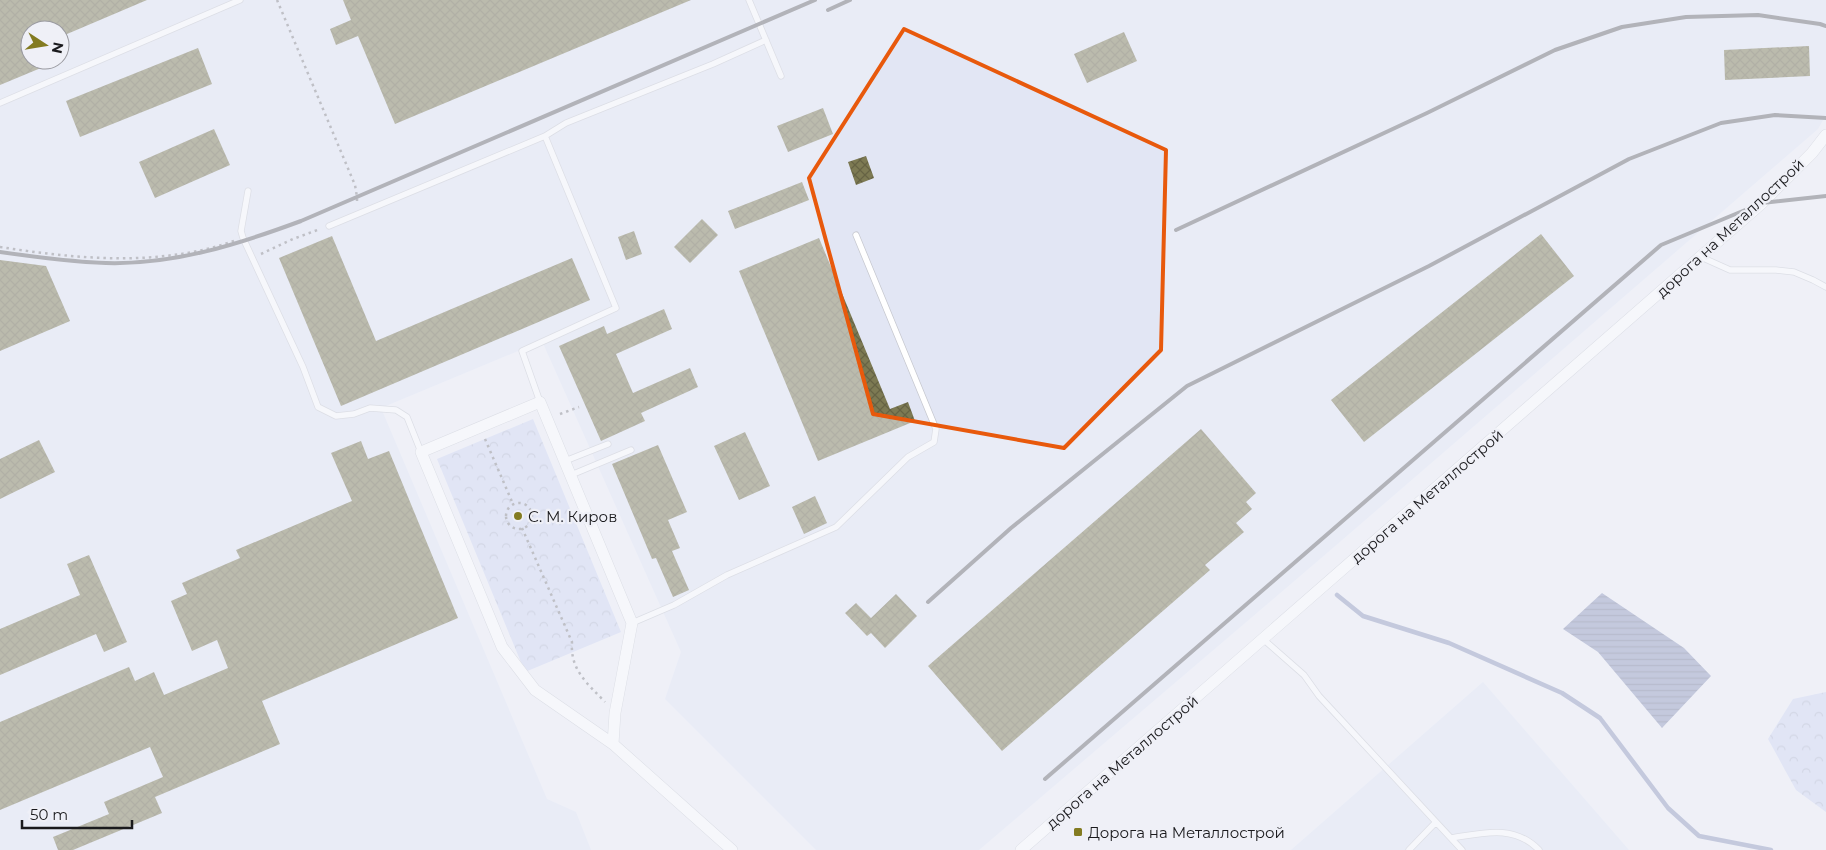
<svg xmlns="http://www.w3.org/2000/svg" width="1826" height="850" viewBox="0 0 1826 850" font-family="Montserrat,sans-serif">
<defs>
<pattern id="forest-crowns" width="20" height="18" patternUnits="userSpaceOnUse" patternTransform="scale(1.25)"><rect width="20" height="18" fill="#d0d7f2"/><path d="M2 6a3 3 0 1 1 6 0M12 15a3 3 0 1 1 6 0" fill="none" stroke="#b2b8cf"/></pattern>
<pattern id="water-rules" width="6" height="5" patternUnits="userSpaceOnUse" patternTransform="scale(1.25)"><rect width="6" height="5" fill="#9099bd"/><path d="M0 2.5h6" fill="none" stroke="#757c99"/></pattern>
<pattern id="building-cross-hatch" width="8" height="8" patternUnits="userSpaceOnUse" patternTransform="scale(1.25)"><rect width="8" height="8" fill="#7d7a53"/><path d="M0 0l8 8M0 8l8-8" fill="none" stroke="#666344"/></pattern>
</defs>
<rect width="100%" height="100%" fill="#eff0f7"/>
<!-- built -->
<path fill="#e2e6f4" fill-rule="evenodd" d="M0 0H1826V115L1818 129 1334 547 979 850H816L665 699 681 652 542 341 381 408 547 799 576 812 591 850H0ZM30 30H60V60H30Z
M1483 682 1629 850H1291Z"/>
<!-- forest -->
<path fill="url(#forest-crowns)" d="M533 419 621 632 525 672 437 459Z
M1826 692V812L1796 790 1768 739 1793 699Z"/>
<!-- water -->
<path fill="url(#water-rules)" d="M1602 593 1684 648 1711 676 1662 728 1598 652 1563 629Z"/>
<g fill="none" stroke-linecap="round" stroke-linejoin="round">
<!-- stream -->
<path stroke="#9099bd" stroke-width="4.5" d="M1337 595 1363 616 1449 643 1562 693 1600 718 1668 808 1699 836 1771 850"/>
</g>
<!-- building -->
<path fill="url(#building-cross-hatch)" d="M0 0H147L60 37V30H30V60H60L0 85Z
M343 0H691L395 124 358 36 336 45 330 29 351 20Z
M1124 32 1137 61 1087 83 1074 54Z
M1809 46 1810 76 1725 80 1724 50Z
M198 48 212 84 80 137 66 101Z
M823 108 833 134 788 152 777 126Z
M214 129 230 165 155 198 139 162Z
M866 156 874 178 856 185 848 162Z
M802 182 809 200 735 229 728 211Z
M702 219 718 235 690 263 674 247Z
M634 231 642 254 626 260 618 237Z
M1541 234 1574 276 1364 442 1331 400Z
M332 236 376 341 572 258 590 300 341 406 279 258Z
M819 238 890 409 908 402 915 421 818 461 739 271Z
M0 260 46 266 70 321 0 351Z
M664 309 672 329 616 354 633 393 690 368 698 387 641 413 645 421 601 441 559 346 604 326 607 334Z
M1201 429 1256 493 1246 502 1252 509 1236 523 1244 532 1205 565 1210 570 1002 751 928 666Z
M745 432 770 486 739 500 714 446Z
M39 440 55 472 0 499V459Z
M361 441 368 459 389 451 458 618 262 701 280 744 155 797 162 813 73 850H58L53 837 109 814 104 802 163 777 150 747 0 810V722L129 667 135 681 154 672 164 695 228 668 217 640 192 651 171 601 187 594 182 583 240 558 236 550 352 501 331 453Z
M658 445 687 512 668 520 680 548 672 551 689 590 673 597 656 558 652 559 612 464Z
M815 496 827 523 804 534 792 507Z
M89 555 127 642 104 652 96 634 0 675V629L80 595 67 564Z
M896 594 917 616 885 648 871 633 867 636 845 613 856 603 871 618Z"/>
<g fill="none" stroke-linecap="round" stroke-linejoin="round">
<!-- service casing -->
<g stroke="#c7c9d0" stroke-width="7">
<path id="service" d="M749 0 781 76
M0 103 240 0
M248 191 241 231 243 238 303 367 318 407 336 416 354 414 370 408 396 410 407 417 421 452
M329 226 545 136
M1701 257 1730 270H1776L1794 272 1813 280 1826 287
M540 402 522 351 616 308 545 136 566 123 713 64 766 40
M565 461 608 444
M571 475 631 450
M632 623 674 605 727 575 836 527 908 457 934 442 936 429 856 235
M1263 639 1304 675 1319 696 1462 850
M1451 838C1483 833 1514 824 1539 850
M1409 850 1436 822"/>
</g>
<!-- minor casing -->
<g stroke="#c7c9d0" stroke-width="12">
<path id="minor" d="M540 402 632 623 615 713 613 744 535 690 502 647 421 452Z
M613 744 732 850
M1021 850 1762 203 1812 153 1826 135"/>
</g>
<!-- path -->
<path stroke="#86868b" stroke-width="2.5" stroke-dasharray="2.5 4" stroke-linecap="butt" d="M277 0 355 185 357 197V205
M0 247C77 259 159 267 234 241
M261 254 293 239 320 229
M560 414 579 407
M485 439 513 504
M506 516a13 13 0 1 1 26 0a13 13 0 1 1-26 0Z
M522 528 572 642C570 670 587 683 605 702"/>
<!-- service -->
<use href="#service" stroke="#fff" stroke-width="5.5"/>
<!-- minor -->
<use href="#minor" stroke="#fff" stroke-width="11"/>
<!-- rail -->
<path stroke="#68696d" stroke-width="4" d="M828 10 850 0
M1176 230 1427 113 1555 50 1622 27 1686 17 1758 15 1820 24 1826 26
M0 252C35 257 70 262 106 263 174 265 239 244 301 221L815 0
M928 602 1011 528 1187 386 1429 266 1629 159 1721 123 1775 115 1826 118
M1045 779 1661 245 1762 203 1826 196"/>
</g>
<!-- marked area -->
<path d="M0 0H1826V850H0ZM904 29 1166 150 1161 350 1064 448 873 414 809 178Z" fill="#eff0f7" fill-opacity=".55" fill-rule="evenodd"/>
<path fill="none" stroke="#e8590c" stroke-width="4" stroke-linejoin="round" d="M904 29 1166 150 1161 350 1064 448 873 414 809 178Z"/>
<!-- markers -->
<g fill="#837b21" stroke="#eff0f7" stroke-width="2">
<circle cx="518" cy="516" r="5"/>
<rect x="1073" y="827" width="10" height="10" rx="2.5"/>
</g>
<g text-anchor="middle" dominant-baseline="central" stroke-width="4.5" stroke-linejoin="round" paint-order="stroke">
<!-- street labels -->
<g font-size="15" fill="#1a1a1d" stroke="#eff0f7">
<text transform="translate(1730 228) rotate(-43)">дорога на Металлострой</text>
<text transform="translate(1427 496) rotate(-41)">дорога на Металлострой</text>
<text transform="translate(1122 762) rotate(-41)">дорога на Металлострой</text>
</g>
<!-- poi labels -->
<g font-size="15" fill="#1a1a1d" stroke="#eff0f7" text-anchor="start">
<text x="528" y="516">С. М. Киров</text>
<text x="1088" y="832">Дорога на Металлострой</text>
</g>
</g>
<!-- north arrow -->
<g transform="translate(45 45) rotate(102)"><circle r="24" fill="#eff0f7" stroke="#9a9aa0"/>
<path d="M0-4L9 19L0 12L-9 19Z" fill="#837b21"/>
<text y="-8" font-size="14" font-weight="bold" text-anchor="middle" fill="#1a1a1d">N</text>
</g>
<!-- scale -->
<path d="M22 820v8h110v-8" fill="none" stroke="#1a1a1d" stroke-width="2.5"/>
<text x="30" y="820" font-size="15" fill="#1a1a1d" stroke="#eff0f7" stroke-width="4" paint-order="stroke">50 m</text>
</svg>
